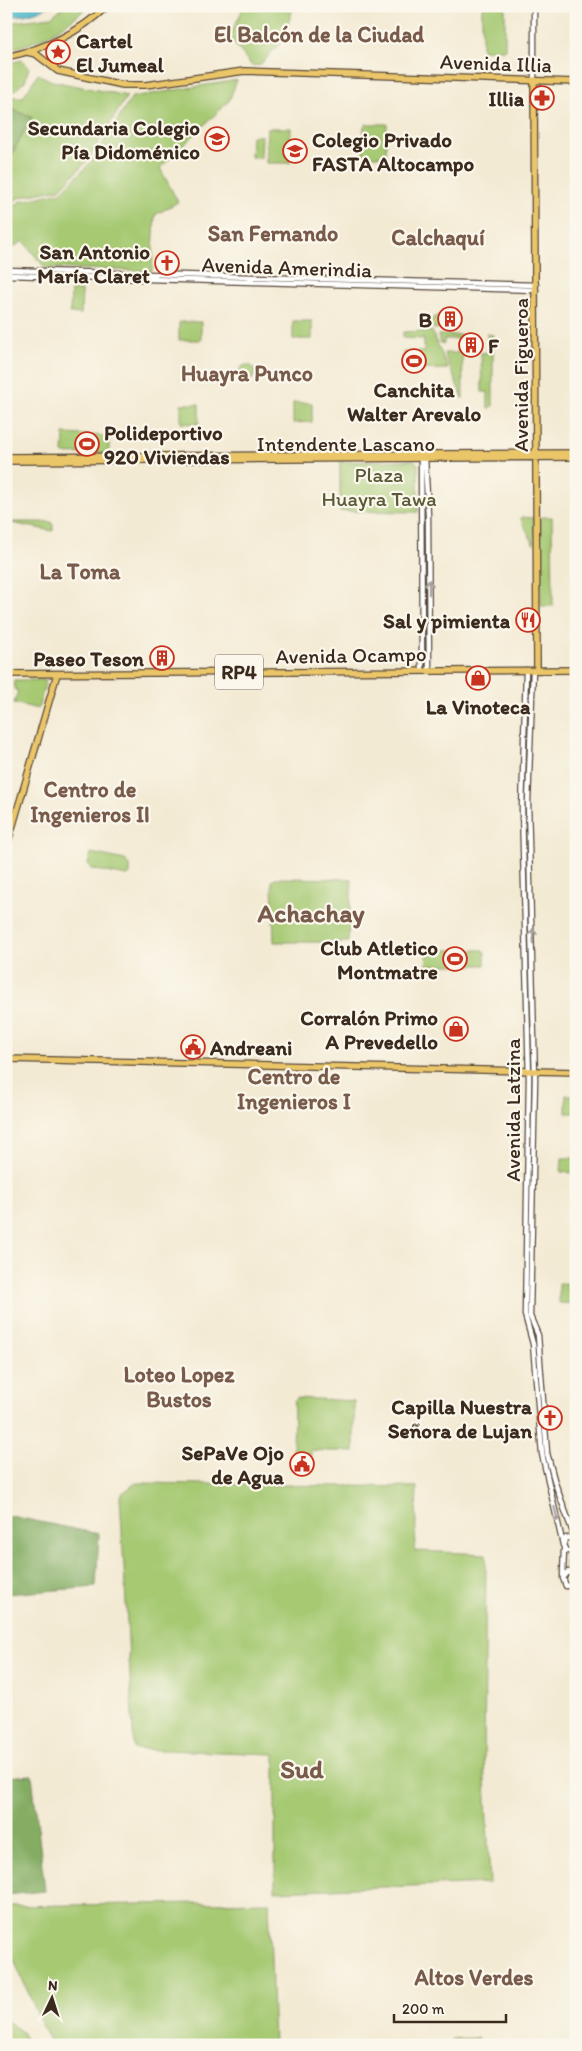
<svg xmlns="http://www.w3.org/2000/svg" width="582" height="2051" viewBox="0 0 582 2051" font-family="Itim,sans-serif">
<rect width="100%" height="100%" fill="#fbf7ec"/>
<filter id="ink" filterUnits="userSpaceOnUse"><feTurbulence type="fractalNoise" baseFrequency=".02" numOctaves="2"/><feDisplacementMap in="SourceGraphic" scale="10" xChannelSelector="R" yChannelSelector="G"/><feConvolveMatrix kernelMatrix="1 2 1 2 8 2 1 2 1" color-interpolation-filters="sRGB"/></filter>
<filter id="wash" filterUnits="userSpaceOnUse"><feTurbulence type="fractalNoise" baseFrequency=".0096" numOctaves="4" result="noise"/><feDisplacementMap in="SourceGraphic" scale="20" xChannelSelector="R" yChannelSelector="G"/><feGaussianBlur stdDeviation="1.12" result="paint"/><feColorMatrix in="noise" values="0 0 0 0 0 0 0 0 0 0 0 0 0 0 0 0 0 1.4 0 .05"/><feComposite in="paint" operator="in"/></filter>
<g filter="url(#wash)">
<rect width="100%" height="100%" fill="#f3ead3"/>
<!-- green -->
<path fill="#a6c972" stroke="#707a48" d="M64 6H89C64 27 39 44 6 50V23L51 17Z
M242 6H294L282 41 260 65 252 66 229 37 242 11Z
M482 6H505V50H482Z
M22 60 29 67 25 81 15 91 6 90V64Z
M38 74 52 81 127 96 87 161 60 189 20 197 6 206V97H23Z
M237 80 229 101 160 168 178 202 155 215 152 271 45 268 23 241 6 252V210L22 201 61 192 92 161 132 97Z
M367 124H387L386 156H367L363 154 364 126Z
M267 128H291L290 163H266Z
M252 136H262L261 158 251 157Z
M71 290 82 291 81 314 70 313Z
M445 312V328L434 329 428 321Z
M293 321H312V339H293Z
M179 322H201V340H179Z
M432 331 448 369 403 370V352H424V339L403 338V332Z
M487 334 493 335V406L491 408H488V392H482L481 353 488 352Z
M438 335H462L463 399 444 353H458V339H444V344L440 343Z
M239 373a8 8 0 1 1 16 0a8 8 0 1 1-16 0Z
M293 403H312V422L293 423Z
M181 404H199V424L181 423Z
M64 434 109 436V453L63 454Z
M414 460 418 464V512L340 511V462Z
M522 517 534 518V545L521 519Z
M541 517H552L553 606H541L539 520Z
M6 522H51L53 525V531Z
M14 680H46L38 709 14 703 18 691 15 690Z
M91 853 125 860 130 865V874L127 876 91 869 88 864Z
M275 878 352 879 348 942H274L272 881Z
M428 950H483L485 952V965H426Z
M566 1095 576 1096 575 1113H566Z
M562 1158H576V1173L561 1172Z
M559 1283 576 1284V1304L559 1303Z
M297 1398 354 1401V1452L311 1450V1456L293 1455 294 1401Z
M136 1483 417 1487 415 1551 486 1554 484 1759 490 1883 275 1891V1754L134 1749 120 1495Z
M565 1552H576V1571H565Z
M269 1902 274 2045H51L7 1944 6 1906Z
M6 2020 23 2033 28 2045H6Z
M477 2038 480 2045H449L452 2039Z"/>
<!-- forest -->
<path fill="#84ad64" stroke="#606c41" d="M6 107 32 117 6 165Z
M6 1515 99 1534 96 1587 6 1594Z
M32 1775 45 1891 6 1895V1777Z"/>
<!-- water -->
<path fill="#4ab6c7" stroke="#427072" d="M6 6H50C37 13 21 17 6 16Z"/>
</g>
<g filter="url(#ink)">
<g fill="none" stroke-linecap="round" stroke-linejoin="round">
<!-- minor casing -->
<g stroke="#574739" stroke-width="7">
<path id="minor" d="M534 6V80
M6 270 536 285
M6 275 536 290
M421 457 422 670
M425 457 428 515 429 670
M526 670 522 809 529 1079 525 1315 533 1344 542 1454 563 1545
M533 670 528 803 535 1079 530 1316 538 1335 547 1453 555 1483 575 1538
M575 1538H566L563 1545 566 1551H576
M576 1574 568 1572 563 1578 566 1586 576 1585
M563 1575 564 1549"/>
</g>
<!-- major casing -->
<g stroke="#574739" stroke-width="8">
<path id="major" d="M51 44C55 52 49 59 55 68
M27 52 36 54 58 71 123 85H146L244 71 576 82
M6 57C45 49 78 34 107 6
M534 80 537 670
M6 457 576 453
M6 461 576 457
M6 674 576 670
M6 849 57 674
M6 1059 576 1072"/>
</g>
<!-- minor -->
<use href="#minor" stroke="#fff" stroke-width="4.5"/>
<!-- major -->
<use href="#major" stroke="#ebc669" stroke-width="5.5"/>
</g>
<!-- one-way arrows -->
<defs><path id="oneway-shaft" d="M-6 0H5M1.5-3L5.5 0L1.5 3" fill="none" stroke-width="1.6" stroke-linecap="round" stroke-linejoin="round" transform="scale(1.25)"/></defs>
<g stroke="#a79f9a">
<use href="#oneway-shaft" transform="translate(429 587) rotate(-90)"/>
<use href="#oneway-shaft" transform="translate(533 936) rotate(-91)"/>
<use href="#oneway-shaft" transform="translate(556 1514) rotate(77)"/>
</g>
</g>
<!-- icons -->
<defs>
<g id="sight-ring" transform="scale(1.25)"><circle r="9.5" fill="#fbf7ec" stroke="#c8321e" stroke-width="1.5"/><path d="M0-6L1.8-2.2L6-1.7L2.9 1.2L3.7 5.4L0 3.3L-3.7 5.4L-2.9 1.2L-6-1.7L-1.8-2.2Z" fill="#c8321e"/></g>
<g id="pharmacy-ring" transform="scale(1.25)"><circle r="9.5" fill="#fbf7ec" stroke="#c8321e" stroke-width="1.5"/><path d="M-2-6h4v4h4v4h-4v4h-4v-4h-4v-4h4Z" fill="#c8321e"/></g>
<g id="school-ring" transform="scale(1.25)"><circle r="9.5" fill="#fbf7ec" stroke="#c8321e" stroke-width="1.5"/><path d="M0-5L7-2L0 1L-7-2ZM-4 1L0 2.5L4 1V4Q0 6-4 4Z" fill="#c8321e"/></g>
<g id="church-ring" transform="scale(1.25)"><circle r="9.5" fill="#fbf7ec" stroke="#c8321e" stroke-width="1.5"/><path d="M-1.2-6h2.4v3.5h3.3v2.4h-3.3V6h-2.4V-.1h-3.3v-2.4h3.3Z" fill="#c8321e"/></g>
<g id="building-ring" transform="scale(1.25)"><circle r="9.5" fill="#fbf7ec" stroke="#c8321e" stroke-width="1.5"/><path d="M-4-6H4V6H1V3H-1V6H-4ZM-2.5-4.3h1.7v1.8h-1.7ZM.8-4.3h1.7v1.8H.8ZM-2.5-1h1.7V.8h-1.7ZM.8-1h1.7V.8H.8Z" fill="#c8321e"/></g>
<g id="stadium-ring" transform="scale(1.25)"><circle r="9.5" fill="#fbf7ec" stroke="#c8321e" stroke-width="1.5"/><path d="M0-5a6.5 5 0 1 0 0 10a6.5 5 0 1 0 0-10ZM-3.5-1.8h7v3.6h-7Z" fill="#c8321e"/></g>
<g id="restaurant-ring" transform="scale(1.25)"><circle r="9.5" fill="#fbf7ec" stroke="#c8321e" stroke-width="1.5"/><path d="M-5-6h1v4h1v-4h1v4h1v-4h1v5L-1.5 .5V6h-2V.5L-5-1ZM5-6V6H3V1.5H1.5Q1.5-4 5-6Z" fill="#c8321e"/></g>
<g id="shop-ring" transform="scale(1.25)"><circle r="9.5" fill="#fbf7ec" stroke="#c8321e" stroke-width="1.5"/><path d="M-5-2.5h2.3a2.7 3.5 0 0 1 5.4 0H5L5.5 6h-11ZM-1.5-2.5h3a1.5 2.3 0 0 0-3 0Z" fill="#c8321e"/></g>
<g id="civic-ring" transform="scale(1.25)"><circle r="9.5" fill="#fbf7ec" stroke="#c8321e" stroke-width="1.5"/><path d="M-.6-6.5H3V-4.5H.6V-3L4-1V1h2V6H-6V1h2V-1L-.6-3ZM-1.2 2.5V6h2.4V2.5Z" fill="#c8321e"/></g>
</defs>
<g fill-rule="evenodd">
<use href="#sight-ring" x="58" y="52"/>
<use href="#pharmacy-ring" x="542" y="98"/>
<use href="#school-ring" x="217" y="139"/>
<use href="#school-ring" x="295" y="151"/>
<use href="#church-ring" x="167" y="263"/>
<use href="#building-ring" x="450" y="319"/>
<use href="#building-ring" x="471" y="345"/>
<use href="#stadium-ring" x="414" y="361"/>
<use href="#stadium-ring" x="87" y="444"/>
<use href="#restaurant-ring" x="528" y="620"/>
<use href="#building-ring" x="162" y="658"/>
<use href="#shop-ring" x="478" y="678"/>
<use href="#stadium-ring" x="455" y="959"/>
<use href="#shop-ring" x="456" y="1029"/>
<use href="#civic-ring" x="193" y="1047"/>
<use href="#church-ring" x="550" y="1418"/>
<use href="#civic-ring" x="302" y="1464"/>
</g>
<g text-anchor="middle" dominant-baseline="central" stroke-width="4.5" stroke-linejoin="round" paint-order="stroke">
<!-- shield labels -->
<rect fill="#fbf7ec" stroke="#75685c" stroke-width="1" x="215" y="654.5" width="48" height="35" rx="4"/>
<g font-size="20" font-weight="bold" fill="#3b2a1e">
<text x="239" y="672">RP4</text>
</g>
<!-- poi labels -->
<g font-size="21" font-weight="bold" fill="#3b2a1e" stroke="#fbf7ec" text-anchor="end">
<text x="76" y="40" text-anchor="start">Cartel<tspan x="76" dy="24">El Jumeal</tspan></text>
<text x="524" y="98">Illia</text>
<text x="200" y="127">Secundaria Colegio<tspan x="200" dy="24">Pía Didoménico</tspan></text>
<text x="312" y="139" text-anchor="start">Colegio Privado<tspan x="312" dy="24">FASTA Altocampo</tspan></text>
<text x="150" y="251">San Antonio<tspan x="150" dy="24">María Claret</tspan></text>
<text x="432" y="319">B</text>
<text x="488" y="345" text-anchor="start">F</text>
<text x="414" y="389" text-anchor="middle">Canchita<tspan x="414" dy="24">Walter Arevalo</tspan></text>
<text x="104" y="432" text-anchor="start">Polideportivo<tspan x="104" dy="24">920 Viviendas</tspan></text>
<text x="510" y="620">Sal y pimienta</text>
<text x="144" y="658">Paseo Teson</text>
<text x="478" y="706" text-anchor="middle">La Vinoteca</text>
<text x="438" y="947">Club Atletico<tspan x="438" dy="24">Montmatre</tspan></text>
<text x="438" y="1017">Corralón Primo<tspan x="438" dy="24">A Prevedello</tspan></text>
<text x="210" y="1047" text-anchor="start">Andreani</text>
<text x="532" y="1406">Capilla Nuestra<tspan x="532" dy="24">Señora de Lujan</tspan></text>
<text x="284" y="1452">SePaVe Ojo<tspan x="284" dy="24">de Agua</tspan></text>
</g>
<!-- street labels -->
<g font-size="21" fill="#3b2a1e" stroke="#fbf7ec">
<text transform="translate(496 63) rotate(2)">Avenida Illia</text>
<text transform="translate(287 267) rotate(2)">Avenida Amerindia</text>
<text transform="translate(520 375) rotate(-90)">Avenida Figueroa</text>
<text x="346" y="443">Intendente Lascano</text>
<text transform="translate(351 655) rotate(-1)">Avenida Ocampo</text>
<text transform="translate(512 1110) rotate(-90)">Avenida Latzina</text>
</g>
<!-- park labels -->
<g font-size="21" fill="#5b5a37" stroke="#fbf7ec">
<text x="379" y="474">Plaza<tspan x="379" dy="24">Huayra Tawa</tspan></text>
</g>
<!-- neighbourhood labels -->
<g font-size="22" font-weight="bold" fill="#785b4b" stroke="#fbf7ec">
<text x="319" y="34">El Balcón de la Ciudad</text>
<text x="273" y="233">San Fernando</text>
<text x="438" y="237">Calchaquí</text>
<text x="247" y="373">Huayra Punco</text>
<text x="80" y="571">La Toma</text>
<text x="90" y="789">Centro de<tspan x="90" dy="25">Ingenieros II</tspan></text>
<text x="294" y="1076">Centro de<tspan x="294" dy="25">Ingenieros I</tspan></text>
<text x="179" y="1374">Loteo Lopez<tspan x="179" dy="25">Bustos</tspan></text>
<text x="474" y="1977">Altos Verdes</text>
</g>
<!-- district labels -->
<g font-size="26" font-weight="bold" fill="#785b4b" stroke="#fbf7ec">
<text x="311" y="913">Achachay</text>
<text x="302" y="1769">Sud</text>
</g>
</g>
<!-- margin -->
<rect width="582" height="2051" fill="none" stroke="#fbf7ec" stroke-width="25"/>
<!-- north arrow -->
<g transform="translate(52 1998) rotate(4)" stroke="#fbf7ec" stroke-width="4" paint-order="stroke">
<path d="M0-4L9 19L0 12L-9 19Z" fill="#3b2a1e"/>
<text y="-8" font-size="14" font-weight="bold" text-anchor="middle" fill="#3b2a1e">N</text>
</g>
<!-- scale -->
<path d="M394 2014v8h112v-8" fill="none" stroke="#3b2a1e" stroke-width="2.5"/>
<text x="402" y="2014" font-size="15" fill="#3b2a1e" stroke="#fbf7ec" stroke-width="4" paint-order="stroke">200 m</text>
</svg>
